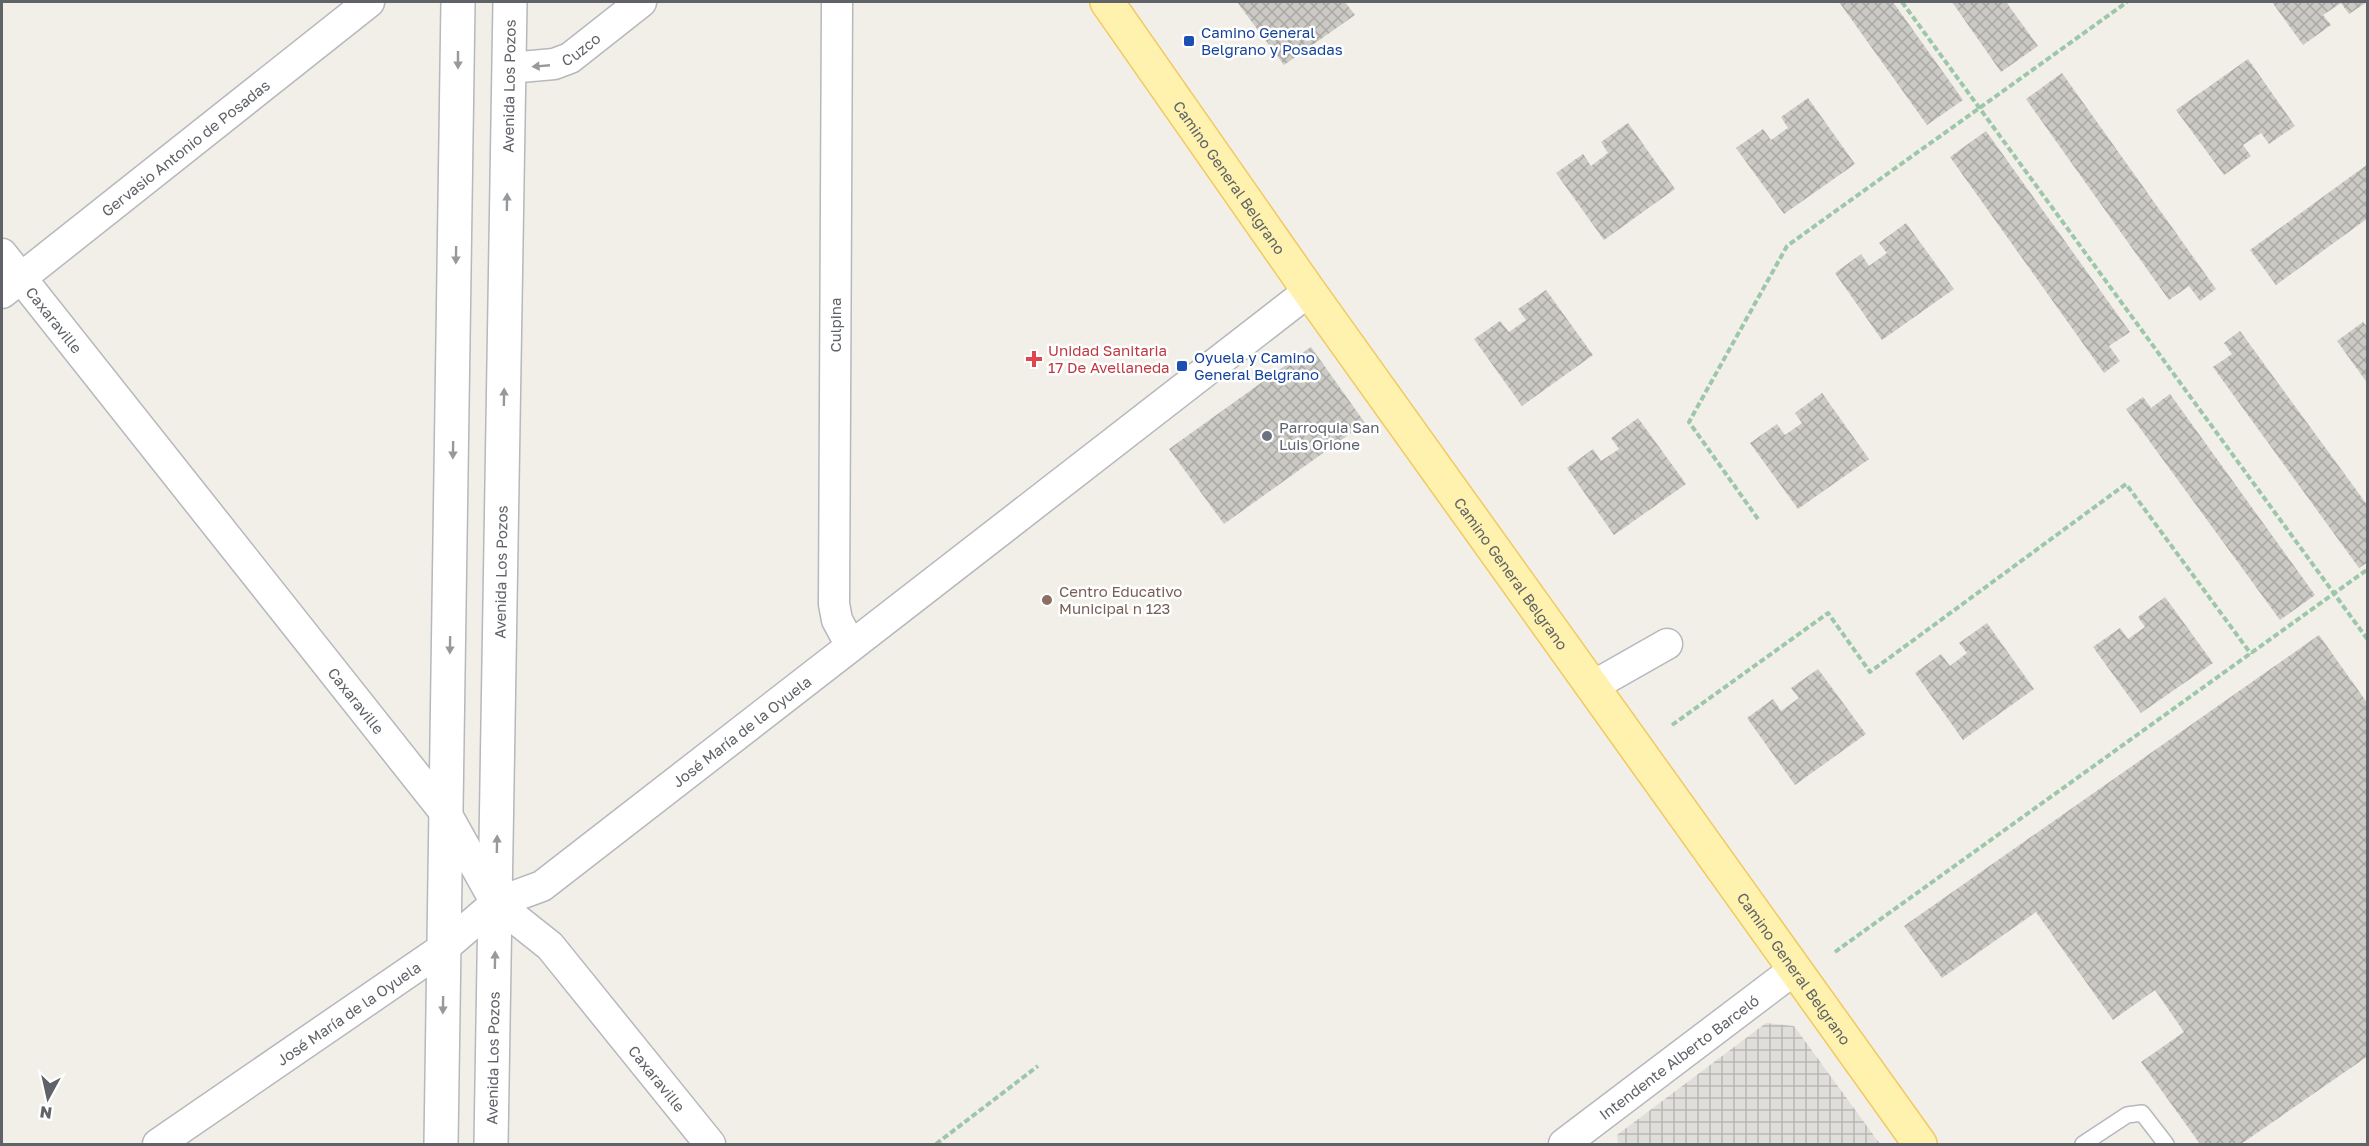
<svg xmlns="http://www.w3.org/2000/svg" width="2369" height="1146" viewBox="0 0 2369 1146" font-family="'Golos Text',sans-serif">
<defs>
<pattern id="industrial-grid" width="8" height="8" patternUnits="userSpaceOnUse" patternTransform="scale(1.5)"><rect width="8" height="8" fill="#e0deda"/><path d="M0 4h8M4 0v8" fill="none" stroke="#b9b8b5"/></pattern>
<pattern id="building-cross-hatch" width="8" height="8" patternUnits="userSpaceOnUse" patternTransform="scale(1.5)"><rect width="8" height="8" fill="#cccac5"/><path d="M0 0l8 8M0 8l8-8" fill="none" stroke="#a9a8a4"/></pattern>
</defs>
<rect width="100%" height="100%" fill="#f1efe8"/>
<!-- industrial -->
<path fill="url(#industrial-grid)" d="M1766 1023 1794 1026 1880 1144H1618L1617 1135Z"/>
<!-- building -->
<path fill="url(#building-cross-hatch)" d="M1237 2H1345L1355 15 1284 65Z
M1839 2H1893L1963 100 1927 125Z
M1952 2H2006L2038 46 2001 72Z
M2272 2H2367L2349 14 2341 3 2323 15 2331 25 2303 45Z
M2248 59 2295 126 2269 144 2261 133 2243 145 2251 156 2224 175 2176 110Z
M2062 73 2216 289 2200 301 2189 286 2169 300 2026 99Z
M1808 98 1855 164 1784 214 1736 148 1763 129 1771 140 1788 128 1781 117Z
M1628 123 1675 189 1604 240 1556 173 1583 154 1591 166 1608 153 1601 142Z
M1986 131 2130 332 2109 346 2120 361 2104 373 1950 157Z
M2368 164V218L2276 285 2250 250Z
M1906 223 1954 289 1882 340 1835 273 1861 254 1869 266 1887 253 1879 243Z
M1546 290 1593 355 1522 406 1474 339 1500 321 1509 332 1526 320 1518 309Z
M2363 322 2368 328V384L2337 341Z
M2240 331 2368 506V562L2359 568 2213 367 2232 354 2224 343Z
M1311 347 1365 423 1224 524 1169 449Z
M1822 393 1869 459 1798 509 1750 443 1777 424 1785 435 1802 423 1795 413Z
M2170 394 2315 595 2280 620 2126 409 2143 397 2151 408Z
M1638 418 1686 484 1614 535 1567 468 1593 449 1601 461 1619 449 1611 438Z
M2165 597 2213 663 2141 713 2093 647 2120 628 2128 639 2145 627 2138 617Z
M1987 623 2034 689 1963 740 1915 673 1941 654 1950 666 1967 653 1959 643Z
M2319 635 2368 704V1056L2241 1144H2200L2141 1062 2184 1032 2155 990 2113 1020 2036 912 1942 978 1904 926Z
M1818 669 1866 734 1795 785 1747 718 1773 699 1781 711 1799 698 1791 688Z"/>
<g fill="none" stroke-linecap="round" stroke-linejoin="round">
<!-- service casing -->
<g stroke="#b5b8bc" stroke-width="18">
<path id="service" d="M2083 1144 2127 1115 2142 1113 2166 1144"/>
</g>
<!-- minor casing -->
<g stroke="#b5b8bc" stroke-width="33">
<g id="minor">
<path d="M837 2 834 604 837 620 851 646"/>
<path id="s1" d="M509 68 554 64 570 58 641 2"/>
<path id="s2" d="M2 254 447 815 496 903 550 946 710 1144"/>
<path id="s3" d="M2 293 369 2"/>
<path d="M1593 686 1667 644"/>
<path id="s4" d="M158 1144 445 947 496 903 542 886 1309 291"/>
<path id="s5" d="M1564 1144 1795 969"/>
</g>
</g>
<!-- tertiary casing -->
<g stroke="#b5b8bc" stroke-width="36">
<g id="tertiary">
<path d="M441 1144 458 2"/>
<path id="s6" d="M491 1144 510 2"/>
</g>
</g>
<!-- primary casing -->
<g stroke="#f2c960" stroke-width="36">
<g id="primary">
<path id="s7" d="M1107 2 1309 291 1920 1144"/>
</g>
</g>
<!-- path -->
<path stroke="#9cc7a9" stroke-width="4" stroke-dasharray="6 3" stroke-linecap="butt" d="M1902 2 2368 640
M1758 519 1689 422 1787 246 2127 2
M1672 725 1828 613 1870 672 2126 484 2251 654
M1835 952 2368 569
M936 1144 1038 1066"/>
<!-- service -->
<use href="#service" stroke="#fff" stroke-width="15"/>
<!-- minor -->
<use href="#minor" stroke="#fff" stroke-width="30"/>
<!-- tertiary -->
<use href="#tertiary" stroke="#fff" stroke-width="33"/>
<!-- primary -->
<use href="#primary" stroke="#fff2af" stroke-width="33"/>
</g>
<!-- one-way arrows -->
<defs><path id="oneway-solid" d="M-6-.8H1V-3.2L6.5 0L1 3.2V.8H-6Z" transform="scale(1.5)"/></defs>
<g fill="#979a9d">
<use href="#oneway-solid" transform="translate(458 60) rotate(90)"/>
<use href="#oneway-solid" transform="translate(541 66) rotate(175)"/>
<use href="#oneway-solid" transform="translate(507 202) rotate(-89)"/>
<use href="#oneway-solid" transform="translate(456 255) rotate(91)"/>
<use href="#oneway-solid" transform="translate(504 397) rotate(-89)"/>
<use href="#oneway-solid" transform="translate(453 450) rotate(91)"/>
<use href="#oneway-solid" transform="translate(450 645) rotate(91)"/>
<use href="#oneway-solid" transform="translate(497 844) rotate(-89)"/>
<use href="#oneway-solid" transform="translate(495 960) rotate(-89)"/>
<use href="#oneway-solid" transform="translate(443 1005) rotate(91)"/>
</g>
<!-- markers -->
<g fill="#1a4fb4" stroke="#fff" stroke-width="2">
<rect x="1183" y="35" width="12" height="12" rx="3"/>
<rect x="1176" y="360" width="12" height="12" rx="3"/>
</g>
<path fill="#e0444e" stroke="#fff" stroke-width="2" d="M1031 350h6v6h6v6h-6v6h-6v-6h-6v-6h6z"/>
<circle fill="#6b7280" stroke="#fff" stroke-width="2" cx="1267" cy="436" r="6"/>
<circle fill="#8d6e63" stroke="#fff" stroke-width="2" cx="1047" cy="600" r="6"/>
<g text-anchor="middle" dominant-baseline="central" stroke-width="5" stroke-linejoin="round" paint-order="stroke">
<!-- transit labels -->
<g font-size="15" fill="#164399" stroke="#fff" text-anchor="start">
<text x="1201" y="32">Camino General<tspan x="1201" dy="17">Belgrano y Posadas</tspan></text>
<text x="1194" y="357">Oyuela y Camino<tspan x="1194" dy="17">General Belgrano</tspan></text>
</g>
<!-- street labels -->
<g font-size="15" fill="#5f6368" stroke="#fff">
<text stroke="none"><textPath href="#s1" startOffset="76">Cuzco</textPath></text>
<text stroke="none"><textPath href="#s6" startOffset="1058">Avenida Los Pozos</textPath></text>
<text stroke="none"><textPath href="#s3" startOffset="234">Gervasio Antonio de Posadas</textPath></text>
<text stroke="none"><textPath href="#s7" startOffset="214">Camino General Belgrano</textPath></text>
<text stroke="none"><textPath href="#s2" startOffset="84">Caxaraville</textPath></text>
<text transform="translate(835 325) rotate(-90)">Culpina</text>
<text stroke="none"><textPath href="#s6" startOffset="572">Avenida Los Pozos</textPath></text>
<text stroke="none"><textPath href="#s7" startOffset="700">Camino General Belgrano</textPath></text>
<text stroke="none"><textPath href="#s2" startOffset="570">Caxaraville</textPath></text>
<text stroke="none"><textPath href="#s4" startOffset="717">José María de la Oyuela</textPath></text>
<text stroke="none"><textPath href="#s7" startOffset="1186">Camino General Belgrano</textPath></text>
<text stroke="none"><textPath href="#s4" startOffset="231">José María de la Oyuela</textPath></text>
<text stroke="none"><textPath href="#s5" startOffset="144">Intendente Alberto Barceló</textPath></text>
<text stroke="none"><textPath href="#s6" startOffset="86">Avenida Los Pozos</textPath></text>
<text stroke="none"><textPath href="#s2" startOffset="1056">Caxaraville</textPath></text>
</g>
<!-- health labels -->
<g font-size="15" fill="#be3a42" stroke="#fff" text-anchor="start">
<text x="1048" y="350">Unidad Sanitaria<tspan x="1048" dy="17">17 De Avellaneda</tspan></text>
</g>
<!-- worship labels -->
<g font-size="15" fill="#5b616d" stroke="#fff" text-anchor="start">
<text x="1279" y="427">Parroquia San<tspan x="1279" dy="17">Luis Orione</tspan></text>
</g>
<!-- education labels -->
<g font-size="15" fill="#785e54" stroke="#fff" text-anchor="start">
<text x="1059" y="591">Centro Educativo<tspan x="1059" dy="17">Municipal n 123</tspan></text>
</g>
</g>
<!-- border -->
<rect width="2369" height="1146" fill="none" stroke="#5f6368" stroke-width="6"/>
<!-- north arrow -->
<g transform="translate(48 1098) rotate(188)" stroke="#ffffff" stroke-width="4.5" paint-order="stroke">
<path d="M0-4.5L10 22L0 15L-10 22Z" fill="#5f6368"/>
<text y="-9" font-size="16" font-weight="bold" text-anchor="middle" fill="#5f6368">N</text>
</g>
</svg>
